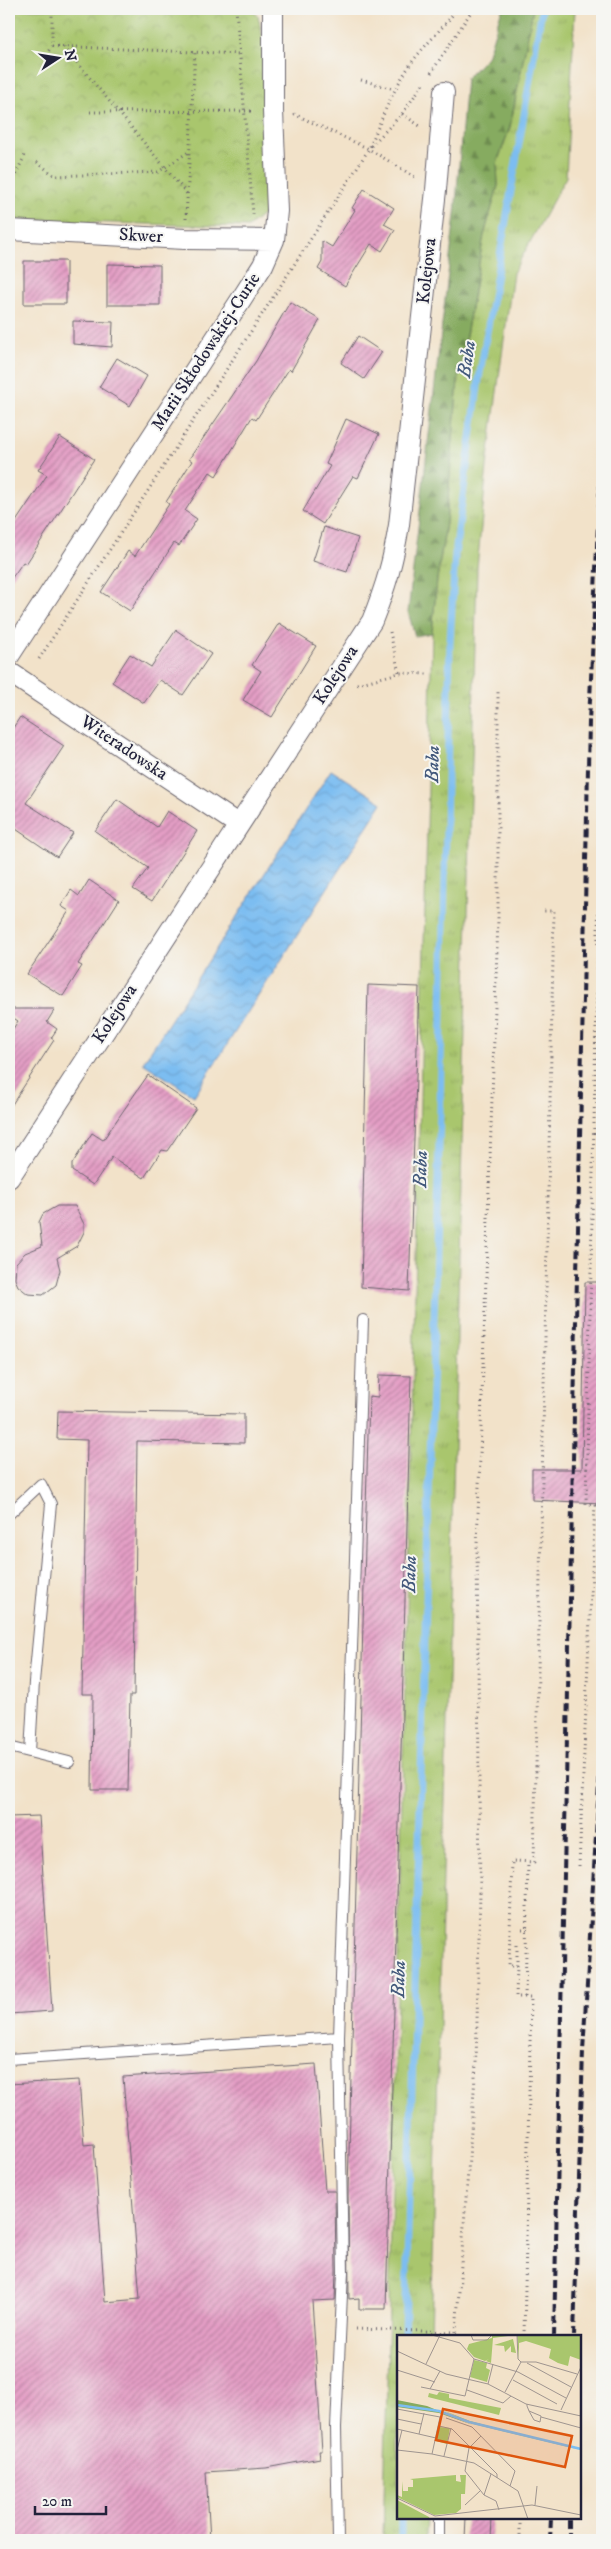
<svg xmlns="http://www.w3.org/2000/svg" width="611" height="2549" viewBox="0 0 611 2549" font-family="'IM FELL DW Pica',serif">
<defs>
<pattern id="grass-tufts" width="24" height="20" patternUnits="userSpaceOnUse" patternTransform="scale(1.25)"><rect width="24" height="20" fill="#a9c66d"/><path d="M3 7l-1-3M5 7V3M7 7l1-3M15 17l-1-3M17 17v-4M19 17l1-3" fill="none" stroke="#91aa5f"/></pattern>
<pattern id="forest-firs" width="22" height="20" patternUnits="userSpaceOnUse" patternTransform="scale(1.25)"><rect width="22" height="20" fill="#86ab60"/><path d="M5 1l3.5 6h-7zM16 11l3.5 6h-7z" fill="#6d8b50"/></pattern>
<pattern id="park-crowns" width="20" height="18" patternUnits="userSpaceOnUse" patternTransform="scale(1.25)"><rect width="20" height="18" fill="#a9c66d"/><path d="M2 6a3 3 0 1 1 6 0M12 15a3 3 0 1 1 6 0" fill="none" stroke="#91aa5f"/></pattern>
<pattern id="water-waves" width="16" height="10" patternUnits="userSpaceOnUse" patternTransform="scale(1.25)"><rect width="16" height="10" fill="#7cbdf1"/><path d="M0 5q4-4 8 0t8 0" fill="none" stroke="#6ba2d0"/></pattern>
<pattern id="building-hatch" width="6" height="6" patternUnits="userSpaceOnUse" patternTransform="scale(1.25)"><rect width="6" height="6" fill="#e49ec5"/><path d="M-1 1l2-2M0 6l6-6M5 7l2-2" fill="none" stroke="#b880a1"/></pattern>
</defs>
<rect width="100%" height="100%" fill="#f6f6f2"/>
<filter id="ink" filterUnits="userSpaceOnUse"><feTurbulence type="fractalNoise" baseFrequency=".02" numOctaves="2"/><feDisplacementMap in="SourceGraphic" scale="10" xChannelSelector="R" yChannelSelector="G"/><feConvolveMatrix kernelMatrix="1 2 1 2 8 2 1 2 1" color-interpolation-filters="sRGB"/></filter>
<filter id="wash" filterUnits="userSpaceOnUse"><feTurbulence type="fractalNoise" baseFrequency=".0096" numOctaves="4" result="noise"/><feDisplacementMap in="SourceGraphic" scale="20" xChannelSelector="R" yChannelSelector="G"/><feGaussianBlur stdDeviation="1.12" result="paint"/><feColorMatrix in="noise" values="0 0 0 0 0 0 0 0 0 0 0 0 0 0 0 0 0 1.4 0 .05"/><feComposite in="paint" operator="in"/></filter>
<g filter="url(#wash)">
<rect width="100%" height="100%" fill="#f2e2c9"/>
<!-- grass -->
<path fill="url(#grass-tufts)" stroke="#667454" d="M533 9H575L566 177 513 273 487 466 477 568 431 2336H398V2518H426L425 2540H383L432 633 437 579 446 523 458 380 484 235 498 186 497 163 510 127Z"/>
<!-- forest -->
<path fill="url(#forest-firs)" stroke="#54664e" d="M502 9H533L510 127 497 163 498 186 484 235 458 380 446 523 437 579 432 633 415 636 408 612 455 215 466 78 487 57Z"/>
<!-- park -->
<path fill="url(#park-crowns)" stroke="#667454" d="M9 9H250L258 16 263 39 265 213 248 227 9 220Z"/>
<!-- water -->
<path fill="url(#water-waves)" stroke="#4f7096" d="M331 770 382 803 194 1096 143 1063Z"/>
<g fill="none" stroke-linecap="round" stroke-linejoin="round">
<!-- stream -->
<path stroke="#7cbdf1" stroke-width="7" d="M405 2336 440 1110 450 643 455 554 479 379 542 9
M401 2540V2518"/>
</g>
<g id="blocks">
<!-- building -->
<path fill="url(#building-hatch)" d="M364 189 394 208 384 224 395 230 382 251 371 244 345 286 318 269 322 262V241L332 247 355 210 352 208Z
M24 261H66V304H24Z
M107 264 160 265V305H107Z
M290 302 320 320 291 371 289 369 256 420 252 417 216 476 210 472 185 511 197 519 179 546 174 543 130 611 101 592 128 551 135 556 169 504 166 502 192 461 189 459 256 361Z
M73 321 113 322 112 347 73 344Z
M358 336 382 352 364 379 341 363Z
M117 358 147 376 130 406 99 387Z
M346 419 379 434 358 478 353 476 323 524 303 511 330 466 326 464Z
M60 437 94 459 26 564 23 562 9 582V532L47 475 38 470Z
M324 527 358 538 347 572 313 561Z
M279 623 316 646 272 717 243 700 261 671 252 665Z
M176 630 211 654 183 695 160 680 144 703 112 682 130 654 151 667Z
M20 717 64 746 26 803 73 833 57 857 10 825 9 827V734Z
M117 799 157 827 167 811 197 831 152 901 133 889 148 868 95 831Z
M89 880 119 900 78 964 82 966 63 996 27 974 69 911 61 906 71 890 79 896Z
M368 985 419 987 409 1291 361 1287Z
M9 1009H55L47 1022 57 1029 51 1038 54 1040 9 1109V1035L18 1021 9 1015Z
M148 1075 196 1108 167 1151 162 1150 144 1178 112 1157 93 1185 72 1171V1164L92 1133 103 1140Z
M57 1206H75L84 1224V1232L77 1246 57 1258 60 1270 56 1285 43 1295 28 1294 18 1286 15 1279 16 1263 25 1253 42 1246 39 1222 43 1214Z
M585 1282H602V1503L532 1500V1469H582Z
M379 1375 411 1376 386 2309H359V2298L349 2299 348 2190 369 1396 378 1397Z
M58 1411 244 1414V1443L137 1441 134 1695H130L128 1790H92L93 1694H82L87 1440 57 1439Z
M39 1816 52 2011 9 2014V1817Z
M316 2064 325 2191H335L336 2272 335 2300 312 2301 322 2451H319L320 2458 266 2468 206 2472 210 2540H9V2084L79 2080 84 2145 94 2144 105 2302 140 2299 123 2077Z
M466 2518H492L491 2540H465Z"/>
</g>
</g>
<g filter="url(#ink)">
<use href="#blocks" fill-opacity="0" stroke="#6b656d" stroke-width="1"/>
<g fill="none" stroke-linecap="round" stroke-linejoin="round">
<!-- service casing -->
<g stroke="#6b656d" stroke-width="12">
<path id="service" d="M9 1514 41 1484 51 1504 34 1682 30 1752
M9 1747 69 1762
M9 2059 339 2037 363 1320
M338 2540 336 2428 343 2272 339 2037
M439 2540V2518"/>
</g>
<!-- minor casing -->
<g stroke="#6b656d" stroke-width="22">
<path id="minor" d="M9 230 185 239 274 240
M9 656 242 298 263 265 274 240 277 211 273 111V9
M9 672 239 825
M9 1178 372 621C386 586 393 562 399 525L436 190 444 92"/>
</g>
<!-- path -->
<path stroke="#6b656d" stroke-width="3" stroke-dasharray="1 4" stroke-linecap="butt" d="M236 9 253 214
M52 46 240 54
M64 47 187 194
M43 59 52 46V9
M431 73 473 9
M361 80 394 89
M9 112H12
M90 112 251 111
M294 114 369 149 415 177
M402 114 420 126
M371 146 402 114 423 84
M37 162 55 176 158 172 190 151
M9 188 25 155
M186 219 195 52
M390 632 399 673
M39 659 369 149C381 120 392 91 410 65 423 46 443 29 457 9
M357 684 399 673 429 674
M602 743 586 1504H602
M579 1866 595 1504
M522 1929H531
M517 1966V1944
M525 1997 528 1862
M356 2329 456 2332 476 2064 480 1893 477 1545 498 919V691
M524 2336 531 1997H516L517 1966H509L512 1861 534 1862 554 911H543
M520 2540V2518"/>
<!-- service -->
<use href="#service" stroke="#fff" stroke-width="10"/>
<!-- minor -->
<use href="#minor" stroke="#fff" stroke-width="20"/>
<!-- rail -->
<path stroke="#22223b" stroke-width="4" stroke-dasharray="8 4" stroke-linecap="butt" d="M554 2336 589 722 602 438
M574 2336 583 2051 602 1736
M550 2540 551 2518
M569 2540V2518"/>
</g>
</g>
<g text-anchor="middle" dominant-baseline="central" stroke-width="4" stroke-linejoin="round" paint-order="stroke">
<!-- street labels -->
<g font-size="18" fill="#22223b" stroke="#f6f6f2">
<text transform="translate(141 236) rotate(3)">Skwer</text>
<text transform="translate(427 271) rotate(-84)">Kolejowa</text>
<text transform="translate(206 352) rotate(-57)">Marii Skłodowskiej-Curie</text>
<text transform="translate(336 675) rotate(-57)">Kolejowa</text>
<text transform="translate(124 748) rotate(34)">Witeradowska</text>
<text transform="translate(115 1014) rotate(-57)">Kolejowa</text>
</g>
<!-- water labels -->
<g font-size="19" font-style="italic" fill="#42587b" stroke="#f6f6f2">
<text transform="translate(467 359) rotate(-81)">Baba</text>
<text transform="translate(433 764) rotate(-88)">Baba</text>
<text transform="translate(421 1169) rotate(-88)">Baba</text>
<text transform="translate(410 1574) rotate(-88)">Baba</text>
<text transform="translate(399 1979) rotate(-88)">Baba</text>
</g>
</g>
<!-- overview -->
<g transform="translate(397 2335)">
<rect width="184" height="184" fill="#f2e2c9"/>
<path d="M95 0H118L96 3 94 28 89 26 92 24 88 26 77 22 70 14 72 9 95 3ZM120 0H184V25L173 21 171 31 161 28 152 23 154 14 129 6 122 8V25ZM116 4 119 18 114 17V11L108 17 107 11 97 10ZM42 57 52 59V63L104 73 102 80 31 62 32 58 40 60ZM45 75 73 86 184 115 76 89ZM59 140V146L64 147 63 140H69L68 159H64V174L59 178 37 180 0 162V160L5 162V146L6 156H11V152H16V145L13 144ZM0 165 32 182 33 184H0Z" fill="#a9c66d"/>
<path d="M0 65 30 71 76 90 42 78 0 72Z" fill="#86ab60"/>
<path d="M77 25 90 28 89 33 93 35 90 47 73 42Z" fill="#a9c66d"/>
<path d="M42 92 53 93 50 109 39 106Z" fill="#a9c66d"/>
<path fill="none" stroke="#7cbdf1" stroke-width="2.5" d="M0 70 42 76 72 87 184 114"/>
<path fill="none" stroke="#9f9590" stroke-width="1" d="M11 0H28M35 0 63 8 77 24 121 37 169 63M74 0 76 5H90L95 0M0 16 49 39 91 49 129 69 184 81M124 27H139L180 39M130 28 174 52M29 29 43 0M0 35 38 47M116 45 160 69M91 49 96 29M24 52 68 61 77 24M33 54 43 36M70 55 106 68 114 61M108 57 124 27 121 24 120 0M130 69V71L132 76 137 85 143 87 144 81 132 76M0 74 43 82 35 119M164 75 184 32M144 82 184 93M49 83 75 92 118 136 113 151M0 84 24 89M42 91 55 94 100 139V143M0 94 39 103M5 95 0 115 35 119 77 128 121 156 131 184M22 99 27 78M84 101 72 113 68 136 87 160 99 166 102 175M47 121 54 93M87 160 94 139M0 163 38 181 135 170 184 180M68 170 83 156M138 170 140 151"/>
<path fill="#de560e" fill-opacity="0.15" stroke="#de560e" stroke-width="2.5" d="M46 74 175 101 168 132 39 105Z"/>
<rect width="184" height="184" fill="none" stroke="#22223b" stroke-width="2.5"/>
</g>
<!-- margin -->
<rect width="611" height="2549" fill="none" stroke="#f6f6f2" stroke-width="30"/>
<!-- north arrow -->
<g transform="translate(58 58) rotate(78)" stroke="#f6f6f2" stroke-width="4" paint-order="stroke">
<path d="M0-4L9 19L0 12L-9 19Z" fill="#22223b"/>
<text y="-8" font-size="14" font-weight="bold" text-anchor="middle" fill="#22223b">N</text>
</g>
<!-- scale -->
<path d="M35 2506v8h71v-8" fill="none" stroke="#22223b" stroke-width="2.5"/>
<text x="42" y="2506" font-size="15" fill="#22223b" stroke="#f6f6f2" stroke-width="4" paint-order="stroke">20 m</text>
</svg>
